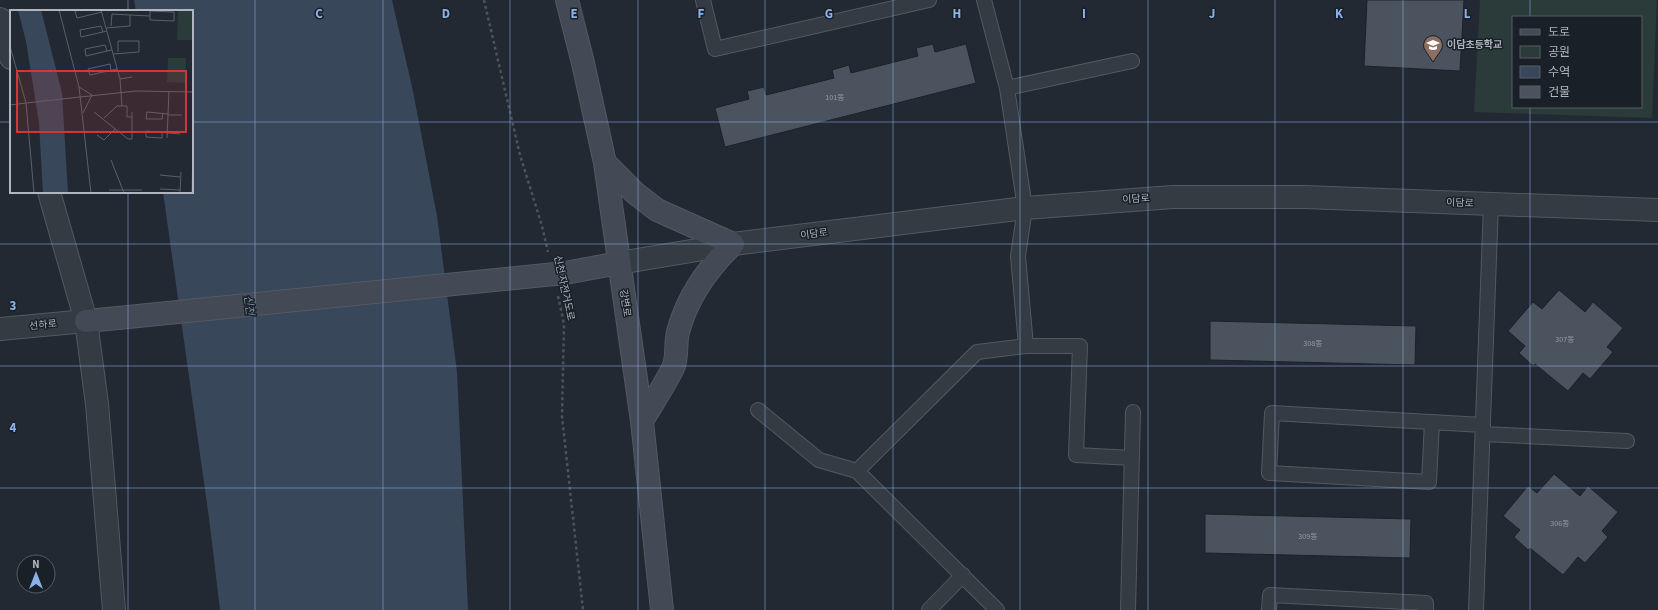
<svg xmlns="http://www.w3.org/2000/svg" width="1658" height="610" font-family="'Source Sans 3','Noto Sans KR',sans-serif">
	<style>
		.green { fill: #2a3b3a; fill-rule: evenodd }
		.water { fill: #39475a }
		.building { fill: #4a535e; stroke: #1c222a }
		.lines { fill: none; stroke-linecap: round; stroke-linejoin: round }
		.service-casing { stroke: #525961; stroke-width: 16 }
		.minor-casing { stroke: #525961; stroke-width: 24 }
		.tertiary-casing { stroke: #525961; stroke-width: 24 }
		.secondary-casing { stroke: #525961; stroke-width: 24 }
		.path { stroke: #485658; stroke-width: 2.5; stroke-dasharray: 3 3; stroke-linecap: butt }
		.service { stroke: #343b43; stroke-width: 14 }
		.minor { stroke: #343b43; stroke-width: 22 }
		.tertiary { stroke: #343b43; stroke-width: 22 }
		.secondary { stroke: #434a56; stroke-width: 22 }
		.secondary-bridge-casing { stroke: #525961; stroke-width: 24; stroke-linecap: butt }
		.secondary-bridge { stroke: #434a56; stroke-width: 22 }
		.grid { fill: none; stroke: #8cb0e8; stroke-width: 1; stroke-opacity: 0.55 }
		.labels { text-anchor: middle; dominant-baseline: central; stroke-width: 3; stroke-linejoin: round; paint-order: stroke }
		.number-label { font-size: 8px; fill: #969da8 }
		.poi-label { font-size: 10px; font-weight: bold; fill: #afb6c0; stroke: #1a2028; text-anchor: start }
		.street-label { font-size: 10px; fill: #afb6c0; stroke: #1a2028 }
		.water-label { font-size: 11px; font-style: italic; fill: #7b8da5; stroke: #1a2028 }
		.inset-road { fill: none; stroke: #5a616b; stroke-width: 1 }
		.view { fill: #d23637; fill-opacity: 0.15; stroke: #d23637; stroke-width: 2 }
		.inset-edge { fill: none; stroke: #afb6c0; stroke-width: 2 }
		.grid-label { font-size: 13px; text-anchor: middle; font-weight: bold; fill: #8cb0e8; stroke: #1a2028; stroke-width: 3; stroke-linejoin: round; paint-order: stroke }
	</style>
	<rect width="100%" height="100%" fill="#222932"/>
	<path class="green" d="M1480,0H1657L1652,118L1474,112ZM1513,17H1641V107H1513Z"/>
	<path class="water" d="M134,0H392L413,91L437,216L457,372L468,610H220L209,518L163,192H192V11H136Z"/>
	<path class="building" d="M1367,0H1464L1460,71L1364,66Z
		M933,44L935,52L966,44L976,83L725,147L715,108L749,99L747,91L764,87L766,95L834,78L832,70L849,65L851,73L918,56L916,48Z
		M1559,290L1585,312L1593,302L1623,328L1607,347L1613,352L1590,379L1583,373L1568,391L1535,364L1533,366L1519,353L1525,346L1508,331L1533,302L1542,309Z
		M1210,321L1416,326L1415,365L1210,360Z
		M1554,474L1580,496L1588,486L1618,512L1602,531L1608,537L1585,563L1578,557L1563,575L1530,548L1528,550L1514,537L1520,530L1503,516L1528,486L1537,493Z
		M1205,514L1411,519L1410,558L1205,553Z"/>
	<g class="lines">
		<defs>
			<path id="service" d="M703,0L715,49L929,0
				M984,0L1007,88L1025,208L1018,256L1026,346H1080L1076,455L1132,458
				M1007,88L1132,61
				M758,410L819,460L857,471L997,610
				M1432,422L1429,482L1269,473L1272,413L1483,425
				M1483,434L1627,441
				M857,471L977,352L1026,346
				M929,610L963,575
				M1128,610L1133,412
				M1269,610L1270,595L1426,603V610
				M1476,610L1491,204"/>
			<path id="minor" d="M0,19L11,58
				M49,192L86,321L97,404L114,610"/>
			<path id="tertiary" d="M619,263L733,244L1025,208L1173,197H1304L1658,210
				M0,329L86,321"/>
			<path id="secondary" d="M567,0L583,63L605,163L642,421L662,610
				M605,163L635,193L657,210L733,244C708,268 687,298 678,332C675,343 678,358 673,368C664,386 652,404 642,421
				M565,273L619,263
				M86,321L118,318"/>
		</defs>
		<use href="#service" class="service-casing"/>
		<use href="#minor" class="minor-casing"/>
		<use href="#tertiary" class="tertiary-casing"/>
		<use href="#secondary" class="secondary-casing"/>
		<path class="path" d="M484,0L520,155L542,226L548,252
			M558,296L564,324L562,416L583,610"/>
		<use href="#service" class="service"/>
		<use href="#minor" class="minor"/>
		<use href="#tertiary" class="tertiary"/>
		<use href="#secondary" class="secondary"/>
		<defs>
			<path id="secondary-bridge" d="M118,318L565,273"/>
		</defs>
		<use href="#secondary-bridge" class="secondary-bridge-casing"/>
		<use href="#secondary-bridge" class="secondary-bridge"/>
	</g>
	<path class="grid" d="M128,0V11M255,0V610M383,0V610M510,0V610M638,0V610M765,0V610M893,0V610M1020,0V610M1148,0V610M1275,0V610M1403,0V610M1530,0V17M1530,107V610M0,122H11M192,122H1658M128,192V610M0,244H1658M0,366H1658M0,488H1658"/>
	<defs>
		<symbol id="school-pin" viewBox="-11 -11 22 30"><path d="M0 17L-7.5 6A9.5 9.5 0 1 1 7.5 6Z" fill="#8d6e63" stroke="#1a2028"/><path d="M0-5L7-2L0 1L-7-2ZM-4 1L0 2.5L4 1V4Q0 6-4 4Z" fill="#fff"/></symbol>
	</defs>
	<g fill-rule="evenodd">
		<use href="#school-pin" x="1422" y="34" width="22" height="30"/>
	</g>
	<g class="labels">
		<g class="number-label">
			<text x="835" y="97">101동</text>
			<text x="1565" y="339">307동</text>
			<text x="1313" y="343">308동</text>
			<text x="1560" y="523">306동</text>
			<text x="1308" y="536">309동</text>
		</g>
		<g class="poi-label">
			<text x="1447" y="45">이담초등학교</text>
		</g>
		<g class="street-label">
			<text transform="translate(1136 199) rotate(-4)">이담로</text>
			<text transform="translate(1460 203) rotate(2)">이담로</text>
			<text transform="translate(814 234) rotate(-7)">이담로</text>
			<text transform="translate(564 288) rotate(78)">신천 자전거도로</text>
			<text transform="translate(625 303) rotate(82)">강변로</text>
			<text transform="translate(43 325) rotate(-6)">선하로</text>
		</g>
		<g class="water-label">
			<text transform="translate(249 305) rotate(83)">신천</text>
		</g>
	</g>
	<g transform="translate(10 10)">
		<rect width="183" height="183" fill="#222932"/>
		<path d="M168,0H183V30H167ZM158,48H176L175,73L157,72Z" fill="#2a3b3a"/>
		<path d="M8,0H31L52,83L58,183H33L29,113L16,31Z" fill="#39475a"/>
		<path class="inset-road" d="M49,0L69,77L81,183M70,0L65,1L67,8L92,2M91,0L110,69L112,96H117V107H122M120,5L140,6V1L164,2V11L140,10V6M96,18L120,16V5L102,4L101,16M93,22L91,16L70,20L71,27L93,22L97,21M0,36L16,93L24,183M97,41L95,35L75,39L76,46L97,41L102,40M103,44L129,42V31H108V42M101,61L100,54L78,59L80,65L107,59M110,69L122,67M69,77L82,85L73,103M70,87L126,81L183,82M16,93L70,87M0,95L16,93M84,102L118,129H122V102M153,103L152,109H136L137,102L158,104M158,105H172M94,108L107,96H112M152,123V128L136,127V121L170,124M87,125L94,130L105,119M157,128L159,81M101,150L114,183M150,165L170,167M150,179L170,180M99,180H132M170,183L171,162M182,183L183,136"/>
		<path class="view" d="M7,61H176V122H7Z"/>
		<rect width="183" height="183" class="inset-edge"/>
	</g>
	<g class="grid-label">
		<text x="319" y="18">C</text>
		<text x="446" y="18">D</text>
		<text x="574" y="18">E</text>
		<text x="701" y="18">F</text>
		<text x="829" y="18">G</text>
		<text x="957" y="18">H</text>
		<text x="1084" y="18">I</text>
		<text x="1212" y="18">J</text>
		<text x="1339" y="18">K</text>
		<text x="1467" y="18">L</text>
		<text x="13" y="310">3</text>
		<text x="13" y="432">4</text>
	</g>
	<rect x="1512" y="16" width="130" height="92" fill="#1a2028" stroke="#565c65"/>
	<rect x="1520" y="29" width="20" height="6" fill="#434a56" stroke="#565c65"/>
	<text x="1548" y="36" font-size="12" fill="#afb6c0">도로</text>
	<rect x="1520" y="46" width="20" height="12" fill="#2a3b3a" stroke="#565c65"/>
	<text x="1548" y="56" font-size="12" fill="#afb6c0">공원</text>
	<rect x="1520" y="66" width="20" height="12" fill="#39475a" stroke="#565c65"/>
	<text x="1548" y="76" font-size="12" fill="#afb6c0">수역</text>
	<rect x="1520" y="86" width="20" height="12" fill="#4a535e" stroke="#565c65"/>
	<text x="1548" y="96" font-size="12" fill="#afb6c0">건물</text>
	<g transform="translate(36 574)"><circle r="19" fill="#1a2028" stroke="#565c65"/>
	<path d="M0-3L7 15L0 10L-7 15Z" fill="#8cb0e8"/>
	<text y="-6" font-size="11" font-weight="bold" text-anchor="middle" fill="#afb6c0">N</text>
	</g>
</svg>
